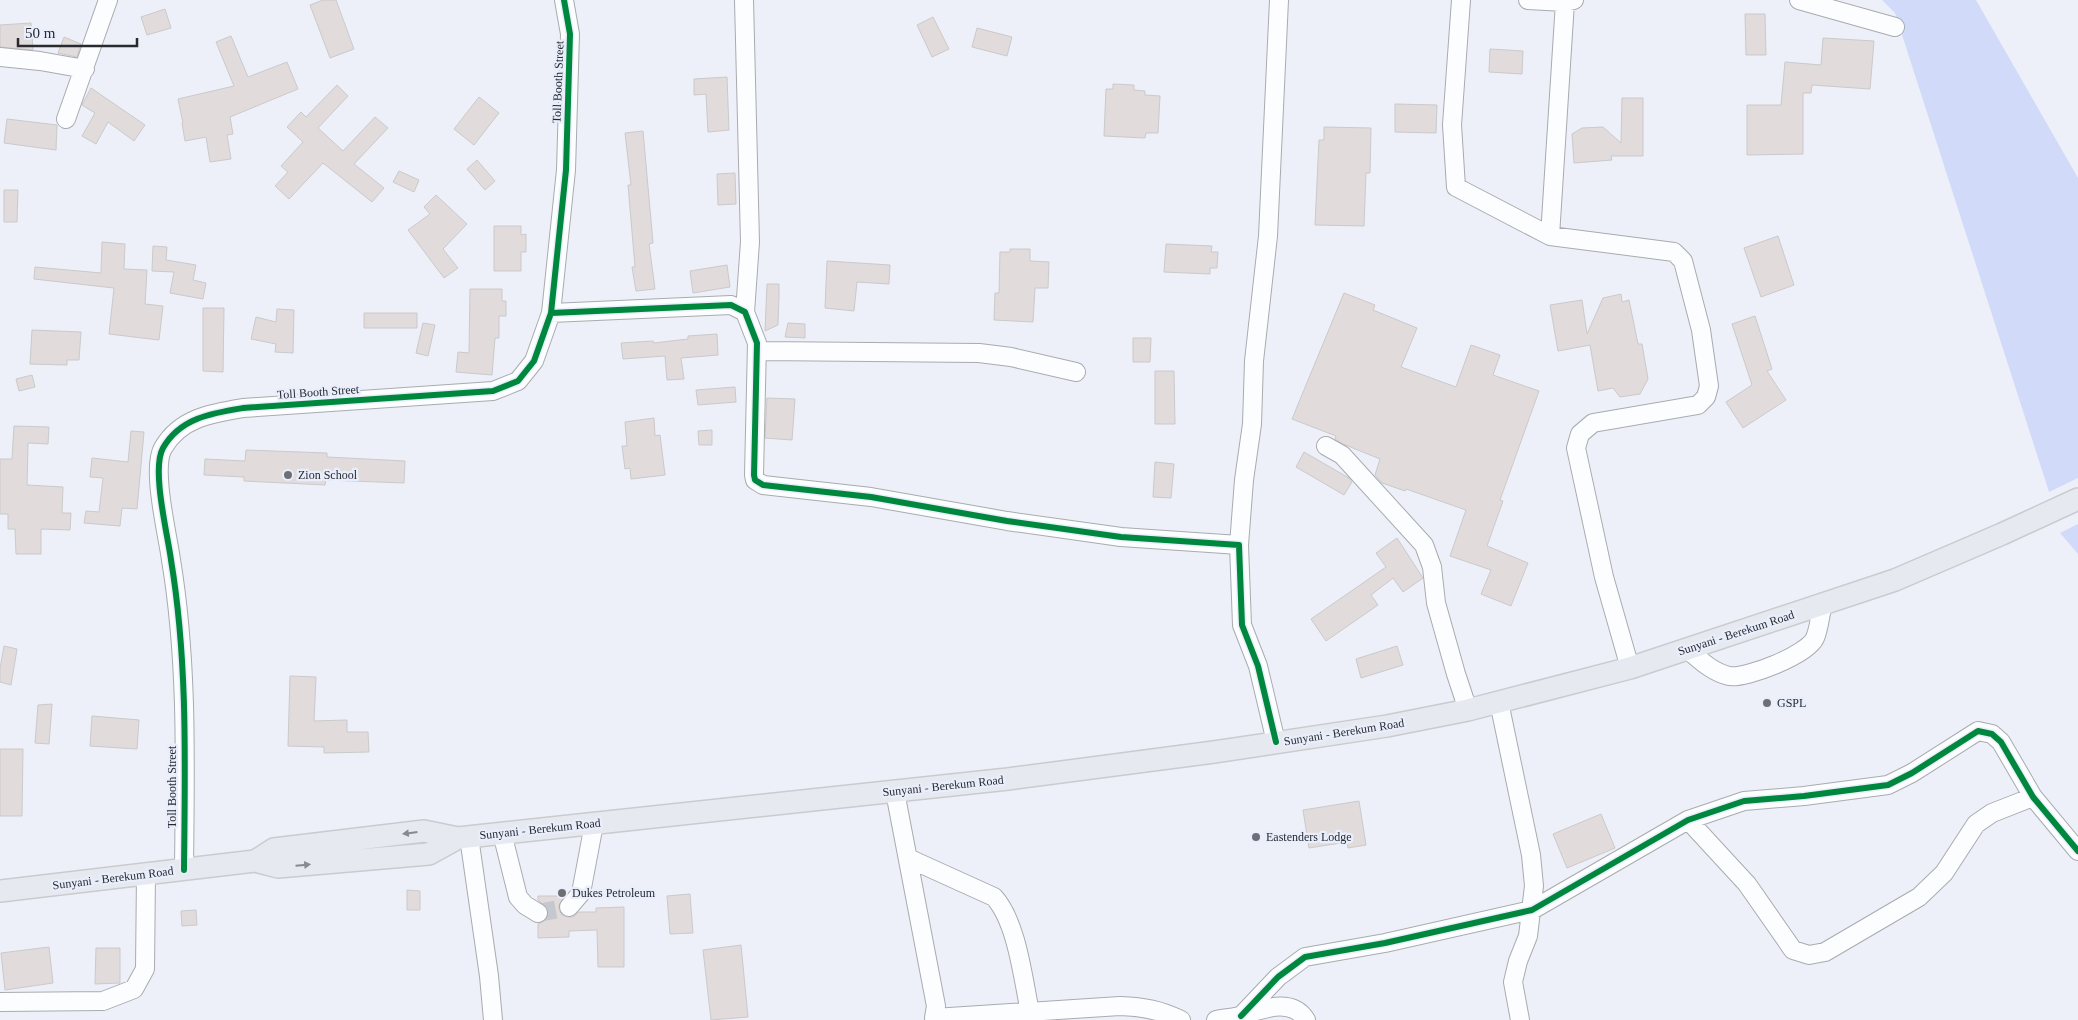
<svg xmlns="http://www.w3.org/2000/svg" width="2078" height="1020" font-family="'Times New Roman',serif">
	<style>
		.green { fill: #d1dbf9 }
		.building { fill: #e2dbdc; stroke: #cac9cb }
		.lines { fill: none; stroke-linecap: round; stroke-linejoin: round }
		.minor-tunnel { stroke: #c6c8d0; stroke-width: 18; stroke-dasharray: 18 9; stroke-linecap: butt }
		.minor-casing { stroke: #a9abb1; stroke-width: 20 }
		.major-casing { stroke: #c9cbcf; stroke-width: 24 }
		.minor { stroke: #fcfdfe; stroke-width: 18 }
		.major { stroke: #e7e9f0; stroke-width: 21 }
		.cycleway-casing { stroke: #e9eefc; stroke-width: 9 }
		.cycleway { stroke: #00873e; stroke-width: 6 }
		.oneway { fill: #888a90 }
		.poi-dot { fill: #6d6f75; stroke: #e9eefc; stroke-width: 2 }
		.labels { text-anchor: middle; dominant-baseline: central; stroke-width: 4.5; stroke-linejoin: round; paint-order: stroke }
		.street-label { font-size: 12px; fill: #282a2f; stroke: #e9eefc }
		.poi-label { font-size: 12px; fill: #282a2f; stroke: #e9eefc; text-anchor: start }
	</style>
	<rect width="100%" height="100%" fill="#edf0f8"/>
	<path class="green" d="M1882,0H1976L2078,178V478L2049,492L1895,13Z
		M2078,524V554L2060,533Z"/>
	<path class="building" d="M323,0H336L354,49L330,58L310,5Z
		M165,9L171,28L147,35L141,17Z
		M1745,14H1765L1766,55H1746Z
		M933,17L949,49L932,57L917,25Z
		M31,23L33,50L0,47V25Z
		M977,28L1012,37L1007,56L972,47Z
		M231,36L248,77L287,62L298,89L230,117L233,134L227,135L231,159L210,162L206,137L185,141L182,123H183L178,99L234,86L216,42Z
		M64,37L81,44L77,57L58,53Z
		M1823,38L1874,41L1870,89L1812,85L1811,93H1803V154L1747,155V105H1781L1785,62L1821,65Z
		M1490,49L1523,51L1522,74L1489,72Z
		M727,77L729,130L708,132L706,94L694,95V79Z
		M1113,84L1134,85V90L1145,91V95L1160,96L1158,133H1146L1145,138L1104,136L1106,89H1113Z
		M337,85L348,96L318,128L343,151L375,117L388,128L354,164L384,188L372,202L323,163L289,199L275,186L288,172L281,166L303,142L287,127L301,112L306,117Z
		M91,88L145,125L134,141L108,122L96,144L82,136L95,113L82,105Z
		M479,97L499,113L474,145L454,129Z
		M1622,98H1643V156H1611L1612,160L1574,163L1572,134L1582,128L1603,127L1621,143Z
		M1395,104L1437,105L1436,133L1395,132Z
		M7,119L57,125L56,150L4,143Z
		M1324,127L1371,128L1370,173H1366L1364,226L1315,225L1319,140H1324Z
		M643,131L653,243L649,244L655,289L636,291L632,267H635L628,185H631L625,133Z
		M477,160L495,181L485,190L467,169Z
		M399,171L419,180L414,192L393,182Z
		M735,173L736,204L718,205L717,174Z
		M4,190H18L17,222H4Z
		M436,195L467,224L443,249L458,268L444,278L408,230L430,214L424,207Z
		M494,226H521V235L526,234V252H521V271H494Z
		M1778,236L1794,285L1761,297L1744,248Z
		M102,242L125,244L124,269L147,270L145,304L163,306L159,340L109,334L114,288L34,279L35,267L101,273Z
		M1166,244L1212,246L1211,252H1218L1217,268H1210V274L1164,272Z
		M153,246L167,247L166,260L196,265L193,280L206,283L203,299L170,293L174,272L152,271Z
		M1010,249H1030V261L1049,262L1048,288H1035L1033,322L994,320L995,293H999L1000,252H1010Z
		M827,261L890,265L889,284L857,282L854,311L825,308Z
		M727,265L730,287L693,293L690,271Z
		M767,284H779V295L778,325L765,331Z
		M470,289H502V301H506V316H499V338H495L492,375L456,372L458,352L469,353Z
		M1344,293L1375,305L1373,310L1417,328L1401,367L1456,387L1471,345L1500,355L1493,375L1539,391L1500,500L1503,501L1487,546L1528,563L1511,606L1481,594L1491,570L1450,556L1466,510L1406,489L1405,491L1382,483L1375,475L1380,459L1343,444L1335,439L1336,436L1292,419Z
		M1621,294L1622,302L1629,300L1638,344H1642L1648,379L1640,394L1620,397L1613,388L1598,391L1590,345L1558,351L1550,305L1582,300L1587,334L1603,298Z
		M203,308H224L223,372L203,371Z
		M277,309L294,310L293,353L275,352L276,344L251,339L256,317L276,322Z
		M364,313H417V328H364Z
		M1755,316L1772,369L1767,371L1786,400L1743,428L1726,402L1752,385L1732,324Z
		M423,323L435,325L428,356L416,353Z
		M788,323L805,324V338L785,337Z
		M32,330L81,332L79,360H67V365L30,364Z
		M717,334L718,355L681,358L684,379L667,380L665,356L623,359L621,343L653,341L654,343L688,339V336Z
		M1133,338H1151L1150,362H1133Z
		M1155,371H1174L1175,424H1155Z
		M32,375L35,387L19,391L16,379Z
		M735,387L736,402L698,405L696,390Z
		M767,398L795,399L792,440L765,438Z
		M654,418L655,436L660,435L665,475L631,479L630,468L625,469L622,446H627L625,422Z
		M14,426L49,427L48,444L28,443L27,485L63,487L62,513H71L70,530L41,529V554H16L15,529H8V514H0V459H12Z
		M712,430V445H699L698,431Z
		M131,431L144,432L137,509L122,508L120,526L84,523L86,511L99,512L103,478L90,477L92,458L128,462Z
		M246,450L327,453V457L405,461L404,483L326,480L325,485L244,481V477L204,475L205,459L245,461Z
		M1304,452L1349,478L1352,482L1344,495L1296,467Z
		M1155,462L1174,464L1171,498L1153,497Z
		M1397,538L1423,578L1403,592L1393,578L1371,595L1378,605L1326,641L1311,619L1386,567L1376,553Z
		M4,646L17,649L11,685L0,682V668Z
		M1397,646L1403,665L1361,678L1356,659Z
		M290,676L316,677L314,721L347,720V732H368L369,752L324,753V747L288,746Z
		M52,704L49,744L35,743L38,705Z
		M92,716L139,720L137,749L90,746Z
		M0,749H23L22,816H0Z
		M1359,801L1366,845L1348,848L1347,842L1309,848L1303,810Z
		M1601,814L1615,848L1567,868L1553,834Z
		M407,890L420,891V910H407Z
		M690,894L693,933L670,934L667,896Z
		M538,896H565L559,905V910L562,915L568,917H573L579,912H596V908L624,907V967H598L597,930L569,931V937L538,938V924L547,919L549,913L547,908L538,900Z
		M196,910L197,925L182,926L181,911Z
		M741,945L748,1017L711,1020L703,950Z
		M49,947L53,983L5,990L1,953Z
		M96,948H120V983L95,984Z"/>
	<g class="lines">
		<path class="minor-tunnel" d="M538,913L569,907"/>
		<defs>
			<path id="minor" d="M744,0L750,242L745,312
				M1461,0L1452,125L1456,187L1550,236
				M1528,0L1565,2L1574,0
				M1799,0L1895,27
				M1565,2L1550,236L1674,252L1683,261L1701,330L1709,386L1706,397L1698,405L1593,423L1580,434L1576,448L1604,577L1630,668
				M0,57L40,61L85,69
				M66,119L108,0
				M551,313L731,305L745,312L757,343L754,475L755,480L763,485L871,497L1007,521L1121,537L1239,545L1242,625L1258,666L1276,742
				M757,351L979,353L1011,357L1076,372
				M1326,446L1342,455L1424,545L1432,567L1436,603L1456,674L1468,710
				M1239,545L1244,480L1252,424L1254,361L1268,236L1279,0
				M1687,649C1700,660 1712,672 1729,676C1746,679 1807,655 1815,638C1819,629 1820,615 1823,604
				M1499,702L1531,855L1534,886L1528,936L1518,961L1513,982L1520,1020
				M895,792L936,1006L934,1018L1120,1006C1145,1007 1159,1010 1181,1020
				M1688,820L1747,884L1793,950L1809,955L1825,952L1919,897L1944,873L1976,824L1992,813L2033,797
				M502,833L518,897L525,905L538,913
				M469,837L489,976L493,1020
				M908,858L994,897C1017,922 1023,979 1030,1012L1035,1020
				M184,870C185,767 188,662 171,560C168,536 151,469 163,448C180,418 212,413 243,408L493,391L518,381L534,361L551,313L566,170L570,34L564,0
				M569,907L581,893L594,824
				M0,1002L103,1001L134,989L145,969L146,874
				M1241,1016L1278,977L1305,957L1385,943L1532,910L1688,820L1744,801L1804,796L1888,785L1912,773L1978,731L1992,734L2001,742L2033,797L2078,851
				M1216,1020C1225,1018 1234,1018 1243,1015C1263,1009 1292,997 1306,1020"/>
			<path id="major" d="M255,861L274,849L424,831L458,838L1008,779L1214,752L1387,726L1468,710L1630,668L1895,580L2002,534L2078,499
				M0,891L255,861L278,867L429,854L458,838"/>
		</defs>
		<use href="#minor" class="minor-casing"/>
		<use href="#major" class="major-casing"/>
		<use href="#minor" class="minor"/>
		<use href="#major" class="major"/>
		<defs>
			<path id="cycleway" d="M551,313L731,305L745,312L757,343L754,475L755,480L763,485L871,497L1007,521L1121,537L1239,545L1242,625L1258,666L1276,742
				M184,870C185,767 188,662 171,560C168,536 151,469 163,448C180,418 212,413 243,408L493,391L518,381L534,361L551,313L566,170L570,34L564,0
				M1241,1016L1278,977L1305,957L1385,943L1532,910L1688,820L1744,801L1804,796L1888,785L1912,773L1978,731L1992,734L2001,742L2033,797L2078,851"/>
		</defs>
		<use href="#cycleway" class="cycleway-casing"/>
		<use href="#cycleway" class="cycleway"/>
	</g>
	<defs><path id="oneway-solid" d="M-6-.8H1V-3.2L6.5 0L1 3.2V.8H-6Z" transform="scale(1.25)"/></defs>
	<g class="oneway">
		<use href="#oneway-solid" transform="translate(410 833) rotate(173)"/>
		<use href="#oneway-solid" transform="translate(303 865) rotate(-5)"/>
	</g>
	<g class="poi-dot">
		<circle cx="288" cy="475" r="5"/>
		<circle cx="1767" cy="703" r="5"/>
		<circle cx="1256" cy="837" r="5"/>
		<circle cx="562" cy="893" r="5"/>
	</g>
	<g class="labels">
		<g class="street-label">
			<text transform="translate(558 82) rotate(-88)">Toll Booth Street</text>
			<text transform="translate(318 392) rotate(-4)">Toll Booth Street</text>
			<text transform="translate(1736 633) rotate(-18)">Sunyani - Berekum Road</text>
			<text transform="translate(1344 732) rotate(-9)">Sunyani - Berekum Road</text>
			<text transform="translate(943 786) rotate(-6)">Sunyani - Berekum Road</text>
			<text transform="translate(172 787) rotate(-90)">Toll Booth Street</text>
			<text transform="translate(540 829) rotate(-6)">Sunyani - Berekum Road</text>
			<text transform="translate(113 878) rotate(-7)">Sunyani - Berekum Road</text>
		</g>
		<g class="poi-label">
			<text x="298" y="475">Zion School</text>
			<text x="1777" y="703">GSPL</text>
			<text x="1266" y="837">Eastenders Lodge</text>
			<text x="572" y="893">Dukes Petroleum</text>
		</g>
	</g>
	<path d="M18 38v8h119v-8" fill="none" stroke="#282a2f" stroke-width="2.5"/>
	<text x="25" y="38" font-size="15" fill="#282a2f" stroke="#e9eefc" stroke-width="4" paint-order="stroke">50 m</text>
</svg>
